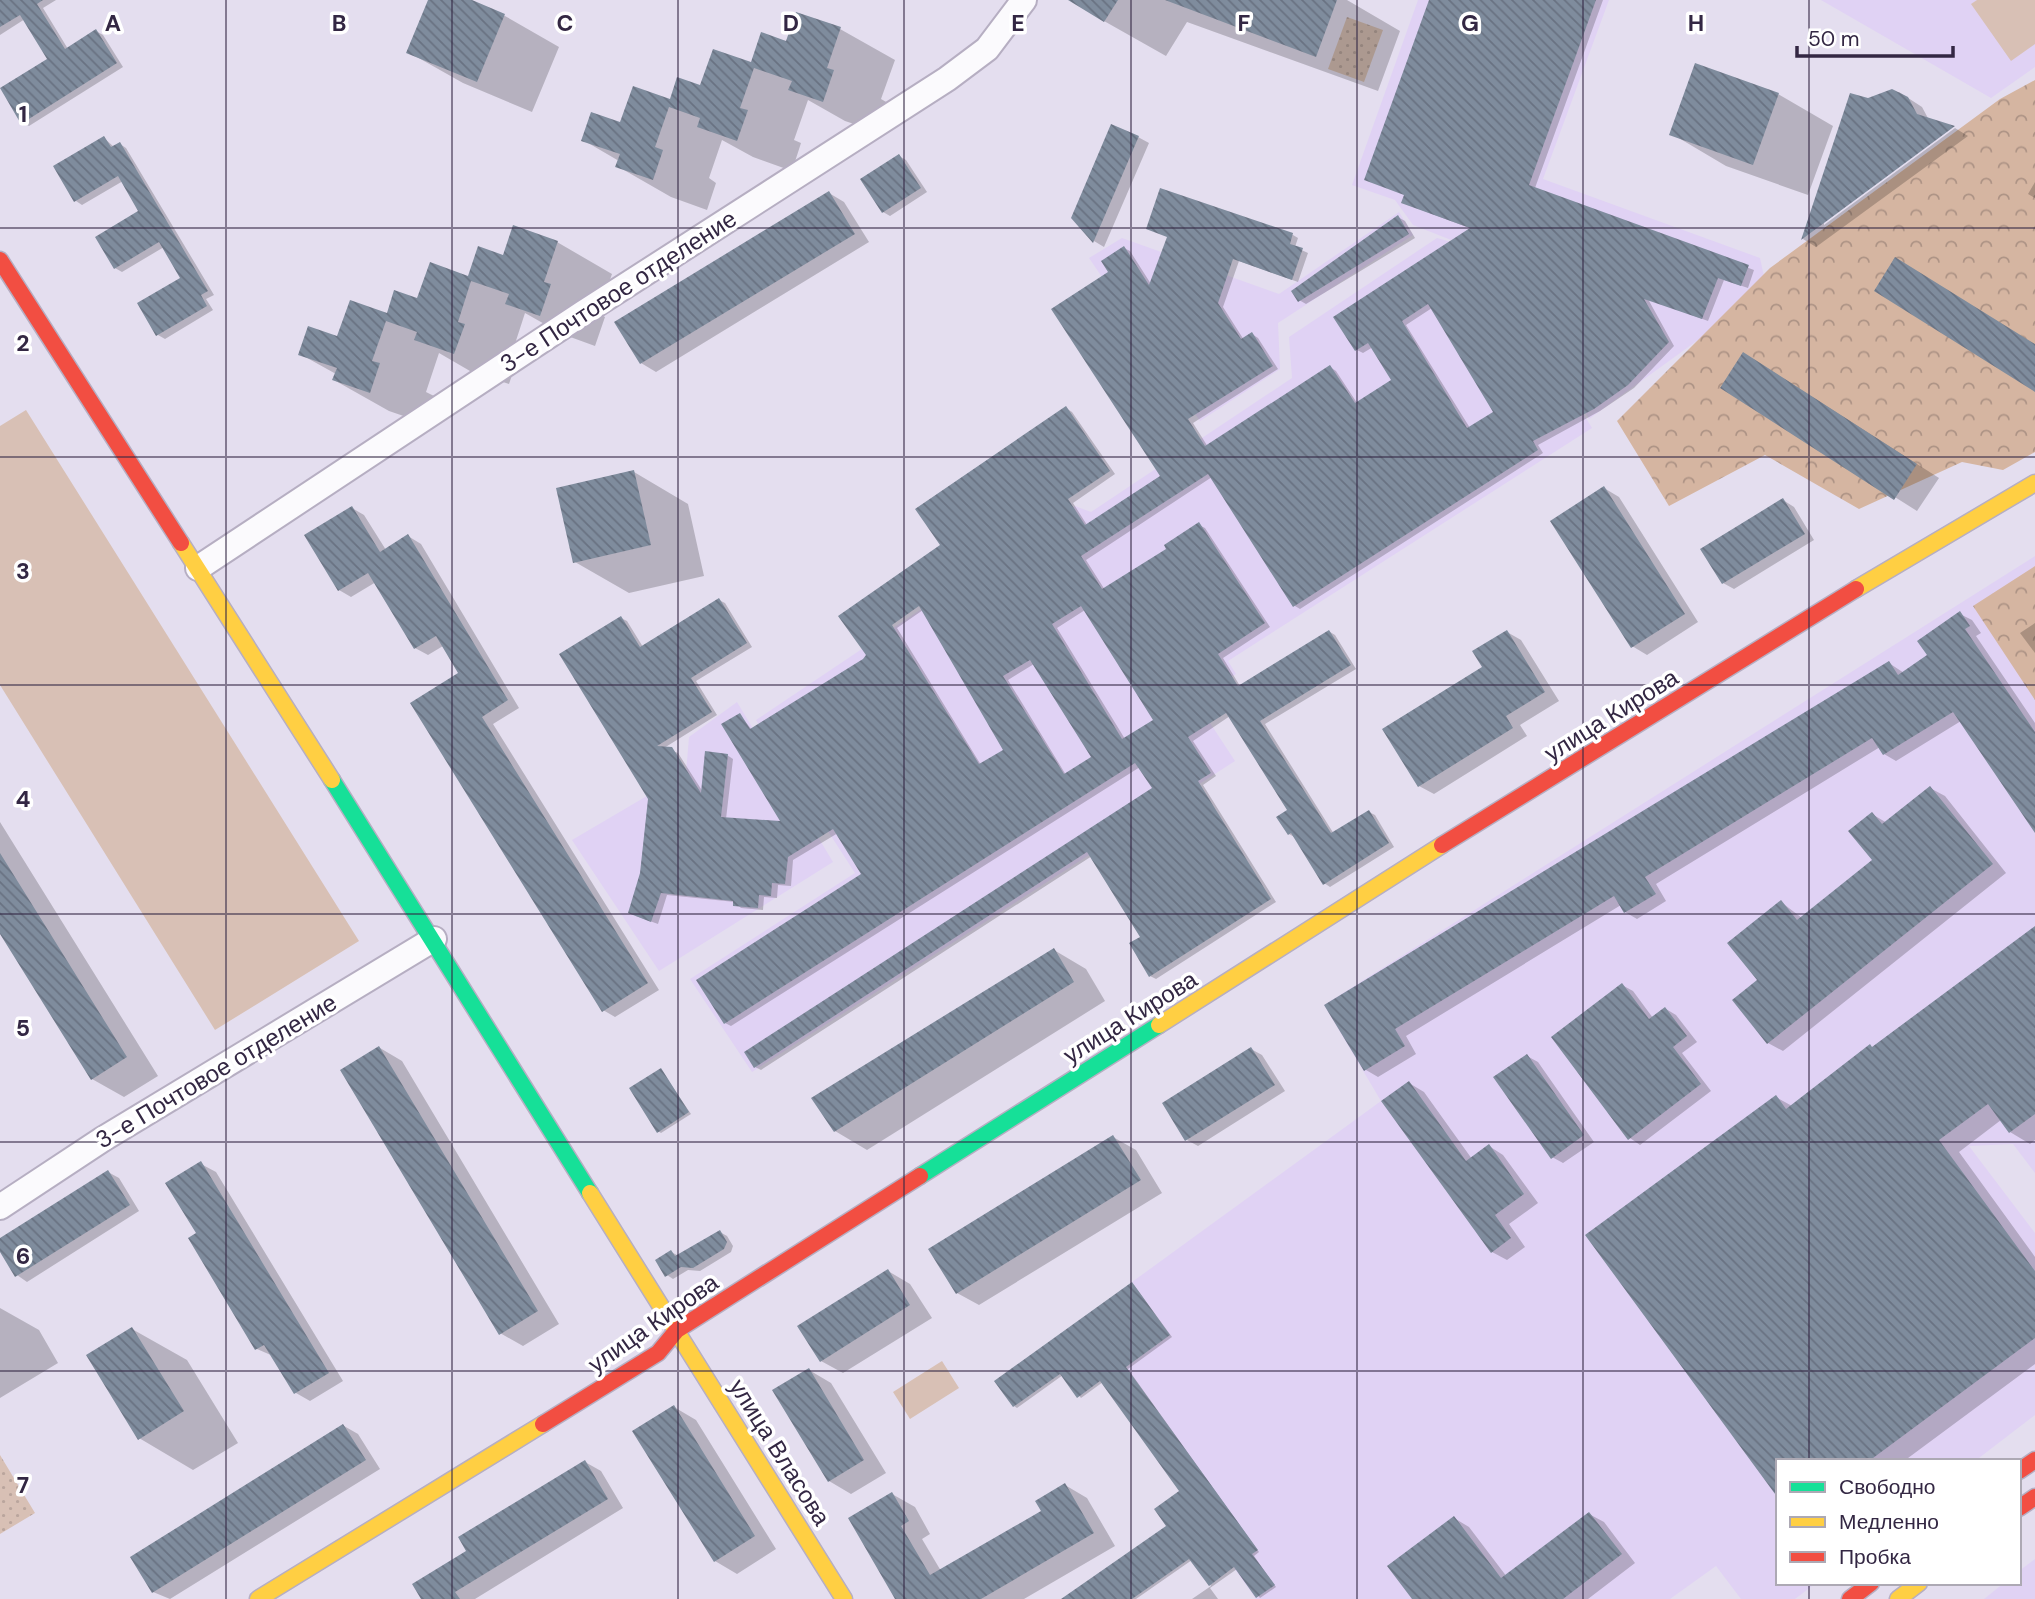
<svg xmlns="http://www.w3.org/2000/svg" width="2035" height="1599" font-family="'DM Sans',sans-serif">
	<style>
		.built { fill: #e0d2f4 }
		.grass { fill: url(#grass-dots) }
		.forest { fill: url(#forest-crowns) }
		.garden { fill: #d8c0b5 }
		.shadow { fill: #0003; fill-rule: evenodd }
		.building { fill: url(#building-back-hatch); fill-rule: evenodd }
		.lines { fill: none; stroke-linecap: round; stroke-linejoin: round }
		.street-casing { stroke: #b6aec2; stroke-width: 28 }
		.fast-casing { stroke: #b6aec2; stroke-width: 19 }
		.slow-casing { stroke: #b6aec2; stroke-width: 19 }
		.jam-casing { stroke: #b6aec2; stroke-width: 19 }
		.street { stroke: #fbfafd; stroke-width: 24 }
		.fast { stroke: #16e098; stroke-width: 16 }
		.slow { stroke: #ffcf43; stroke-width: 16 }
		.jam { stroke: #f24e42; stroke-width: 16 }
		.grid { fill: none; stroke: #332743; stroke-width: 2; stroke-opacity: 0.55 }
		.labels { text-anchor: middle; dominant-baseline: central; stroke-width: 7; stroke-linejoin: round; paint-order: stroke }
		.street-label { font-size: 24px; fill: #332743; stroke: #fff }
		.grid-label { font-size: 23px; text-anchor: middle; font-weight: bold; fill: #332743; stroke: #fff; stroke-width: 7; stroke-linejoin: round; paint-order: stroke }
	</style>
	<defs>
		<pattern id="grass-dots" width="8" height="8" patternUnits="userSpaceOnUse" patternTransform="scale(1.75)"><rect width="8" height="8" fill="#d8c0b5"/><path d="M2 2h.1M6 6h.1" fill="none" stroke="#baa59d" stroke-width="1.8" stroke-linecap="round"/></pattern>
		<pattern id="forest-crowns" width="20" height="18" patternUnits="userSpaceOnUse" patternTransform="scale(1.75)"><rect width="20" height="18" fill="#d5b5a1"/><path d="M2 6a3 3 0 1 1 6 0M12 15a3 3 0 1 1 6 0" fill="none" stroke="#ad9385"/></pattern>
		<pattern id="building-back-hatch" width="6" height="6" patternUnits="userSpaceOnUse" patternTransform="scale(1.75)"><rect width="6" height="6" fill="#7f8c9d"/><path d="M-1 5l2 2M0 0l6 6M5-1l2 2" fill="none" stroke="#697282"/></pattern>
	</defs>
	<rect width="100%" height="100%" fill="#e4deef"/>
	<path class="built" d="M1418,0H1609L1543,179L1760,258L1767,290L1589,419L1487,254L1592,428L1228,661L1236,674L1195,700L1235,761L752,1072L690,979L855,873L756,720L1075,506L1091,512L1292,378L1289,337L1437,238L1469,247L1413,225L1395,200L1352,185Z
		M1821,0H2035V67L1991,98Z
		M1399,212L1413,235L1278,323L1280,369L1200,421L1089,258L1122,238L1279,294Z
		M2035,556V1173L2013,1144L1969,1146L2035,1233V1415L1975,1461H1778V1583H1816L1795,1599H1741L1716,1566L1670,1599H1256L1234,1568L1257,1550L1126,1367L1170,1335L1132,1282L1381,1101L1324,1005Z
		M737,702L833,862L659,971L572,840L686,773L689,737Z
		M2035,1559V1599H1984L2004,1583H2019V1571Z"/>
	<path class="grass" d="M1347,17L1383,30L1364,82L1328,69Z
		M0,1455L35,1513L0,1534Z"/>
	<path class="forest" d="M2035,80V452L2003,470L1962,462L1859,509L1765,455L1669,506L1617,421L1770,268L2000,99Z
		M2035,566V700L1973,606Z"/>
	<path class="garden" d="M1977,0H2035V44L2011,61L1971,4Z
		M26,410L359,941L215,1030L0,685V426Z
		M942,1361L959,1388L910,1419L893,1392Z"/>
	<path class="shadow" d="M0,0H56L43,8L68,49L96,31L103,35L123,67L29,126L22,122L49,59L25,19L0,35Z
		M430,0H467L505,16L559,47L532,112L463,83L408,52Z
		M1085,0H1347L1400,31L1378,91L1187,22L1166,56L1104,21Z
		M1431,0H1603L1535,188L1754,270L1748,288L1724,280L1708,321L1648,299L1674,346L1634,388L1600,411L1538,445L1543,453L1300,609L1295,606L1212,477L1086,560L1105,590L1169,549L1199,525L1205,528L1270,627L1223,658L1240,686L1330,632L1335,635L1356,669L1265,724L1334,834L1369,812L1375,815L1394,847L1330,887L1324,883L1296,838L1289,834V810L1230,716L1193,741L1216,776L1203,785L1276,902L1156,979L1150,976L1143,937L1092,856L761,1070L755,1067L1154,789L1140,767L731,1026L725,1023L864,875L838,833L793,860L791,886L778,885L777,898L764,897L763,910L741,908L735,902L667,895L658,924L636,916L650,798L621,618L627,621L643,647L719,600L725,603L752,647L696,681L717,715L664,748L678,753L703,792L727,755L733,759L726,819L783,823L740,715L752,730L865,661L942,545L1066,408L1072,412L1115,474L1073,503L1087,525L1162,477L1110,273L1124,248L1130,251L1151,284L1169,237L1161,190L1293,235L1298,238L1295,247L1308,253L1298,282L1239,261L1223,307L1244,340L1252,334L1258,338L1278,369L1193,423L1208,447L1330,367L1336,371L1357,403L1393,380L1373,347L1363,353L1357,350L1472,229L1403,203ZM1432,308L1496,413L1470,428L1406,325ZM923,610L1005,751L981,765L897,628ZM1085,610L1155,720L1125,739L1057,628ZM1034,664L1093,758L1066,775L1008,680Z
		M840,29L895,60L881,99L888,103L878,132L845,121L808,100L794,140L801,143L792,171L753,157L722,140L709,178L716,183L707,210L671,197L617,166L619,161L583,140L752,64L787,43Z
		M1899,92L1922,107L1929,120L1824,220V225L1955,128L1968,136L1816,247L1803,239L1851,95L1868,100Z
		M1778,94L1833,126L1808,195L1726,166L1672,134Z
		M1138,137L1149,143L1104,247L1094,241L1073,218Z
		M104,138L114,147L120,144L126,148L214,295L206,299L213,310L165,339L158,335L182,279L164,247L122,272L115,268L141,212L123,181L82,205L76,201Z
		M899,156L906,160L927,192L890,216L883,212Z
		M2035,182V198L2028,194Z
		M829,193L844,202L869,242L656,372L641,363Z
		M1398,217L1405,221L1415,238L1306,304L1299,300Z
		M557,242L612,274L598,313L605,317L595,346L562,334L525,313L512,353L518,357L509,384L470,371L439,353L426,392L434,396L424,423L389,411L334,380L336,374L300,354L469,278L504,257Z
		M1765,367L1939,478L1917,511L1722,388Z
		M634,472L688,504L704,576L629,593L575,562Z
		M1604,488L1619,497L1698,622L1647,655L1632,646Z
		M1783,500L1794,507L1814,540L1734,589L1723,583Z
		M352,508L364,515L386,550L408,536L421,544L519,708L493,724L659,990L615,1017L603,1010L460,674L443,646L428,655L415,648L376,582L351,597L339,590Z
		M1960,614L1972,620L1981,633L1976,636L2035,723V830L1961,721L1896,761L1884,754L1880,747L1656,884L1666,901L1637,919L1625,912L1621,905L1406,1036L1416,1054L1378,1077L1366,1070L1327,1006L1889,663L1904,673L1929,656Z
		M2035,623V653L2020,633Z
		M1507,632L1521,640L1559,701L1520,725L1527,736L1434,794L1419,786Z
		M1930,788L1945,796L2006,873L1783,1051L1768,1043L1734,1000L1759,981L1781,902L1802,918L1874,860L1872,814L1887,823Z
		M0,822L158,1076L124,1097L92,1079L0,931Z
		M2035,928V1140L2030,1144L2010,1132L2001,1120L1959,1152L2035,1257V1364L1904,1461H1778L1776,1097L1792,1106Z
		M1054,950L1086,969L1105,1001L867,1150L835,1131Z
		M1622,985L1633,991L1653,1018L1666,1009L1676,1015L1697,1042L1682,1053L1711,1091L1640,1145L1630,1138Z
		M380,1048L402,1061L559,1324L523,1346L500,1333Z
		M1251,1049L1262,1055L1285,1091L1198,1146L1187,1140Z
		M1527,1056L1538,1062L1594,1142L1563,1163L1552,1157Z
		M661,1070L691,1114L661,1133L658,1131Z
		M1409,1083L1424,1092L1472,1159L1489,1146L1503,1155L1538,1203L1509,1224L1525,1247L1507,1260L1492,1252Z
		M1113,1137L1136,1150L1162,1193L979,1305L957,1293Z
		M201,1164L216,1172L343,1381L310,1401L296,1393L273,1356L257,1349L198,1234Z
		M108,1172L119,1178L139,1211L27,1282L17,1275L0,1249V1240Z
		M720,1232L727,1236L733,1246L731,1252L700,1271L688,1270L673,1279L667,1275L671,1252L679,1256Z
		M888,1271L910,1284L932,1318L843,1373L821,1361Z
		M1134,1285L1172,1337L1128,1369L1259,1552L1254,1556L1276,1587L1260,1598L1237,1569L1210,1588L1218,1599H1192L1211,1586L1192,1560L1136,1599H1064L1168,1526L1181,1492L1103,1382L1081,1398L1063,1375L1017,1408L1014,1406Z
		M0,1308L39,1330L58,1363L0,1398Z
		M132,1329L187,1360L238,1443L193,1470L139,1438Z
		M809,1370L831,1383L886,1473L851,1494L829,1481Z
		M674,1407L696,1420L776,1549L737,1574L715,1561Z
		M344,1426L358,1434L380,1469L170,1599L153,1592Z
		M585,1462L601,1471L623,1508L475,1599H423L469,1551Z
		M1065,1485L1087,1498L1115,1546L1024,1599H897L892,1494L915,1507L930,1534L922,1539L941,1571L1043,1511Z
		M1589,1514L1604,1522L1635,1563L1588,1599H1414L1454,1518L1469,1527L1507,1577Z"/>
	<path class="building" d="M0,0H43L37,4L65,49L96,29L117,63L21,124L0,88L47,59L20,15L0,27Z
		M428,0H472L505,14L477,82L406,53Z
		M1068,0H1118L1104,22Z
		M1165,0H1337L1316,57Z
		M1429,0H1596L1529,185L1749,265L1741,286L1718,278L1702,319L1644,299L1669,342L1628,385L1594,409L1533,441L1538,450L1293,607L1208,474L1081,556L1102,589L1166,549L1164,545L1199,522L1265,623L1218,654L1238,686L1329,630L1351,665L1260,721L1331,833L1369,810L1389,843L1323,885L1291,833L1288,835L1276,817L1287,810L1226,713L1188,737L1211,773L1198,781L1271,899L1149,977L1129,943L1140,937L1087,852L754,1068L744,1052L1152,788L1135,763L724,1024L696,980L861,874L833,829L788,857L785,884L772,883L771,896L759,895L758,908L733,906V901L661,893L651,922L628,913L640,873L648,799L559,654L621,616L640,647L719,598L747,643L691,678L712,712L657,746L672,747L701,793L705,751L728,754L721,817L780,821L721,724L740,713L750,729L863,659L866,655L838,616L940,545L915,509L1066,406L1110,471L1068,499L1085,525L1160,476L1051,309L1108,272L1101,261L1124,246L1149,285L1167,237L1146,229L1160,188L1293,233L1290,244L1303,248L1292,280L1233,259L1218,303L1241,339L1252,332L1273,366L1188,419L1205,446L1330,365L1355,403L1391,380L1368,343L1355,351L1333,317L1470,228L1401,203L1404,195L1364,180ZM1428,304L1493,412L1467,428L1402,321ZM919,606L1003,750L979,764L892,625ZM1081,606L1153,720L1122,739L1052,624ZM1030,660L1091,757L1064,774L1003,676Z
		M796,12L841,27L827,68L834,70L823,102L788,90L792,81L754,68L740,108L748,110L737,141L697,127L700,118L669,107L655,147L663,150L653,180L615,167L620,154L581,141L591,112L620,122L633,86L670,99L677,77L700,85L713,49L751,62L761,32L786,41Z
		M1695,63L1779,93L1753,165L1669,135Z
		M1892,89L1908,97L1917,114L1955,126L1801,240L1850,93L1868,98Z
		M1111,124L1139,136L1093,243L1071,218Z
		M104,136L111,147L120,142L208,291L201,295L207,306L156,336L137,303L180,278L159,242L114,269L95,237L138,211L118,176L74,202L53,166Z
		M899,154L921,188L882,213L860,179Z
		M829,191L855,234L640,364L614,322Z
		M1398,215L1409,234L1298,302L1291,291Z
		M513,225L558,241L544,282L551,284L540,316L505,304L509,294L471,281L458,322L465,324L454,354L414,340L417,332L386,321L372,361L380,363L370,393L332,380L337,368L298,355L308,326L337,336L350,300L387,313L394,290L417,298L430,262L468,276L478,246L503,255Z
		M1895,257L2035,344V392L1874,291Z
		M1743,352L1917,464L1894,500L1720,388Z
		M634,470L651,545L573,563L556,488Z
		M1604,486L1685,614L1631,648L1550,521Z
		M1783,498L1805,534L1722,584L1700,549Z
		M352,506L380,552L408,534L508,700L482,717L648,983L602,1012L410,703L458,673L436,636L414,649L368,573L338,591L304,535Z
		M1960,611L1970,626L1965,629L2035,732V833L1953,712L1883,755L1872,738L1645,877L1656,894L1624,913L1614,896L1395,1029L1405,1046L1364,1071L1324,1005L1889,661L1898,675L1927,655L1917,641Z
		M1507,630L1545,692L1506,716L1513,728L1418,787L1382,729L1482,667L1472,651Z
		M1930,786L1993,864L1767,1044L1732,1000L1757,980L1727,943L1781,900L1797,920L1872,860L1848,831L1872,812L1882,824Z
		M0,853L127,1057L91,1080L0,934Z
		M2035,926V1114L2009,1133L1988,1104L1939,1140L2035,1271V1338L1869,1461H1778V1498L1585,1235L1776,1095L1786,1109L1870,1044L1872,1047Z
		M1054,948L1074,982L834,1132L811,1098Z
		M1622,983L1649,1019L1665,1007L1687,1036L1673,1047L1701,1084L1628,1140L1551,1037Z
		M379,1046L538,1311L499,1335L340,1070Z
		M1251,1047L1275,1085L1185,1141L1162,1103Z
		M1527,1054L1584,1135L1551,1159L1493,1077Z
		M661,1068L689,1112L657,1133L629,1088Z
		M1409,1081L1466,1161L1489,1144L1524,1194L1495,1215L1511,1238L1491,1253L1381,1101Z
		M1113,1135L1141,1180L956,1294L928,1249Z
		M201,1161L329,1373L294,1394L264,1345L255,1350L188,1238L196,1233L165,1183Z
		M108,1170L130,1205L15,1277L0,1252V1238Z
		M720,1230L727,1242L724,1249L693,1268L681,1267L665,1277L655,1260L671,1250L675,1256Z
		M888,1269L910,1305L820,1362L797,1326Z
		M1132,1282L1170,1335L1126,1367L1258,1550L1252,1554L1275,1585L1256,1598L1234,1567L1209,1586L1189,1559L1132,1599H1061L1166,1526L1154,1509L1179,1491L1100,1381L1077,1398L1060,1374L1013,1407L994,1381Z
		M132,1327L184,1411L138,1440L86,1355Z
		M809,1368L864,1460L828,1482L772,1390Z
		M674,1405L755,1536L714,1562L632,1431Z
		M343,1424L366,1460L152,1593L130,1557Z
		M585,1460L608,1499L455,1592L460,1599H421L412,1584L466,1551L458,1537Z
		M1065,1483L1094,1533L981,1599H895L848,1518L892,1492L909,1521L901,1526L930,1575L1041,1511L1035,1501Z
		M1589,1512L1622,1554L1563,1599H1412L1387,1566L1454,1516L1501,1578Z"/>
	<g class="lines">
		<defs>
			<path id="street" d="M198,568L583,313L947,79L987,49L1024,0
				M0,1207L103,1139L434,939"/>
			<path id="fast" d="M332,780L590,1193
				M920,1176L1159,1025"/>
			<path id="slow" d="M181,543L332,780
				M1856,589L2035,483
				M1159,1025L1442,845
				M590,1193L844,1599
				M258,1599L543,1424
				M1898,1599L1919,1583"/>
			<path id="jam" d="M0,260L181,543
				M1442,845L1856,589
				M543,1424L658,1353L677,1330L920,1176
				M2019,1471L2035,1460
				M2019,1508L2035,1497
				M1850,1599L1871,1583"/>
		</defs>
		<use href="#street" class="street-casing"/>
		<use href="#fast" class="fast-casing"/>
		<use href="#slow" class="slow-casing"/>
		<use href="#jam" class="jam-casing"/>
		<use href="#street" class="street"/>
		<use href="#fast" class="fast"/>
		<use href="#slow" class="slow"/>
		<use href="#jam" class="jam"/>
	</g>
	<path class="grid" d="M226,0V1599M452,0V1599M678,0V1599M904,0V1599M1131,0V1599M1357,0V1599M1583,0V1599M1809,0V1461M0,228H2035M0,457H2035M0,685H2035M0,914H2035M0,1142H2035M0,1371H2035M1809,1583V1599"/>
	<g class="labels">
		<g class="street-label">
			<text transform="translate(618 291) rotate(-33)">3-е Почтовое отделение</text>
			<text transform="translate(1611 715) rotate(-32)">улица Кирова</text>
			<text transform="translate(1130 1017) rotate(-32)">улица Кирова</text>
			<text transform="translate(216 1071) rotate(-31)">3-е Почтовое отделение</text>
			<text transform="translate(653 1323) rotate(-35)">улица Кирова</text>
			<text transform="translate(780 1452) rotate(58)">улица Власова</text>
		</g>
	</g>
	<g class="grid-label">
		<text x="113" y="31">A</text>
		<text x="339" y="31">B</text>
		<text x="565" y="31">C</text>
		<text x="791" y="31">D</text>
		<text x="1018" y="31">E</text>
		<text x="1244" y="31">F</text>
		<text x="1470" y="31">G</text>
		<text x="1696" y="31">H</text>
		<text x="23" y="122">1</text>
		<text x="23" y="351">2</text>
		<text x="23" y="579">3</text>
		<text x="23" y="807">4</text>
		<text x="23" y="1036">5</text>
		<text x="23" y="1264">6</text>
		<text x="23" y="1493">7</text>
	</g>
	<rect x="1776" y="1459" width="245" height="126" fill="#ffffff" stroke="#ada9b4" stroke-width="2"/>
	<rect x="1790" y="1482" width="35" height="10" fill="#16e098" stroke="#ada9b4" stroke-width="2"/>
	<text x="1839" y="1494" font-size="21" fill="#332743">Свободно</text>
	<rect x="1790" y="1517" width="35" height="10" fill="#ffcf43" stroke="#ada9b4" stroke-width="2"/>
	<text x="1839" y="1529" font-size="21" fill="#332743">Медленно</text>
	<rect x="1790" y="1552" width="35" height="10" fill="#f24e42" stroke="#ada9b4" stroke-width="2"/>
	<text x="1839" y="1564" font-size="21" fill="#332743">Пробка</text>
	<path d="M1797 46v10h156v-10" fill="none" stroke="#332743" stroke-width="3.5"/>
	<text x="1808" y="46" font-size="21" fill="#332743" stroke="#ffffff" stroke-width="5" paint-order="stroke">50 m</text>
</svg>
